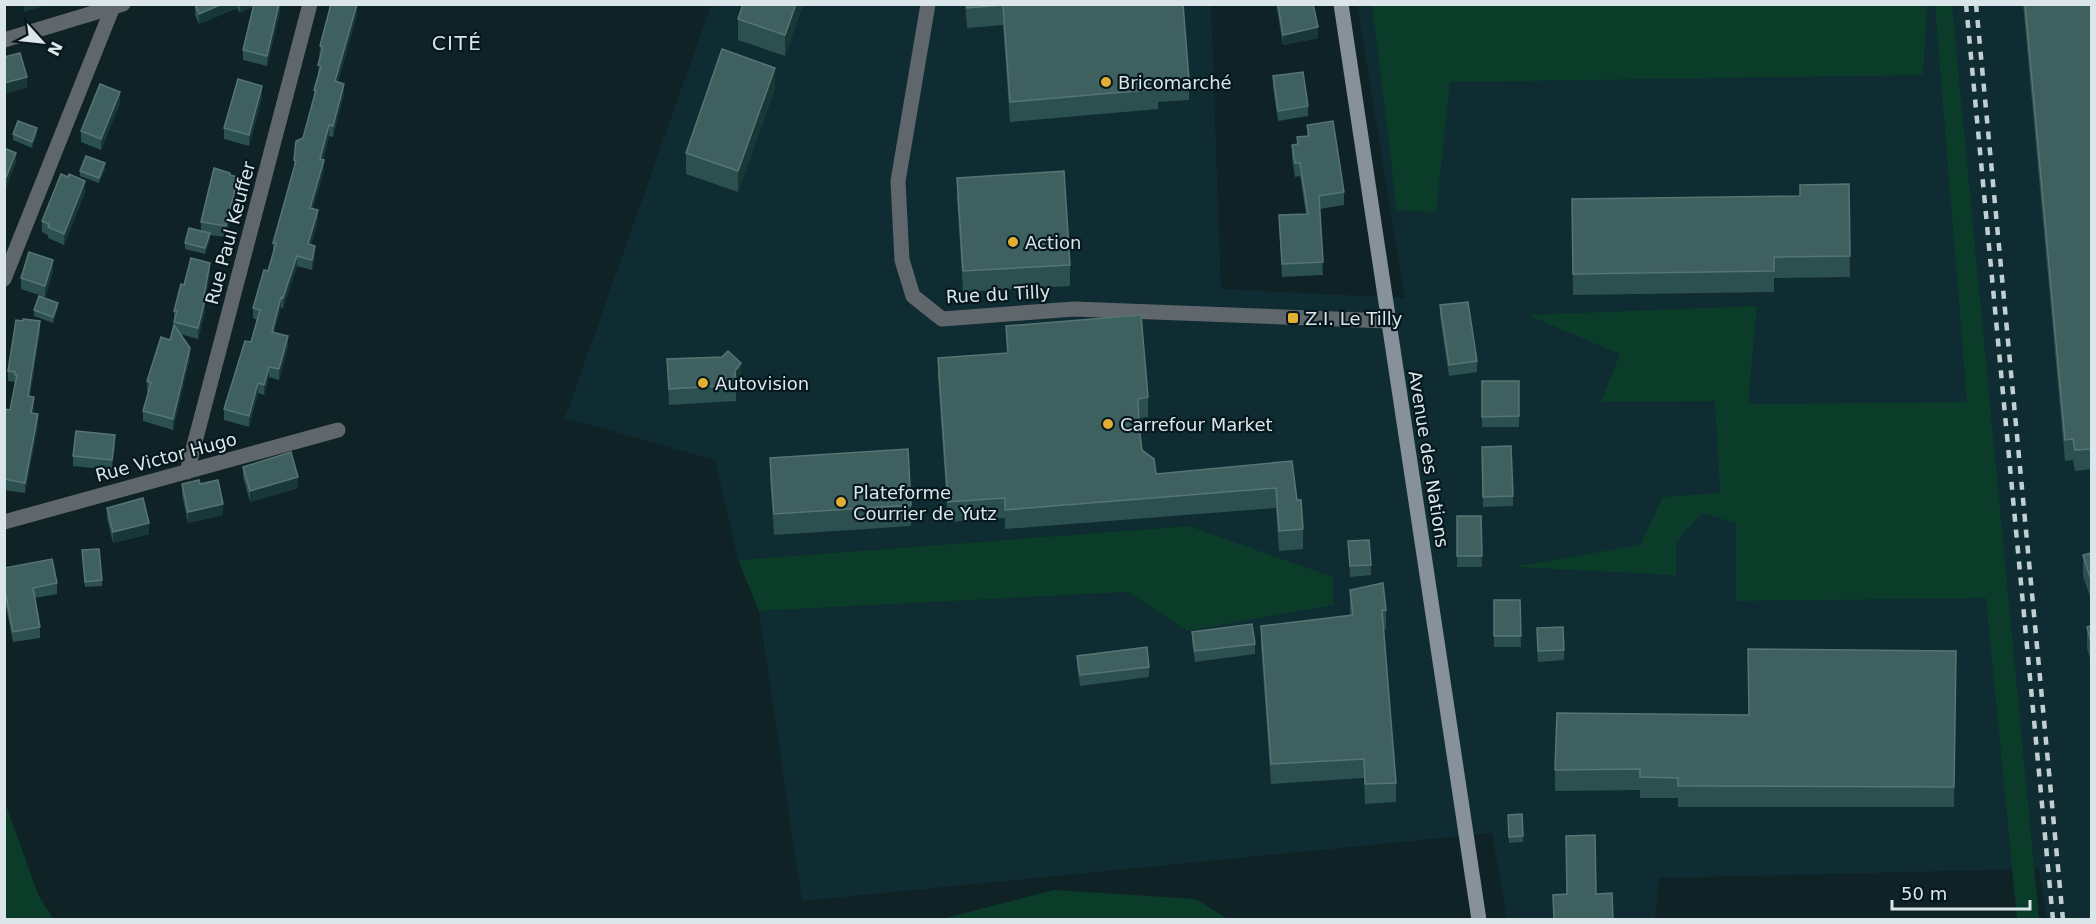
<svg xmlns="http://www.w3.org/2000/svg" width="2096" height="924" font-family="'DejaVu Sans',sans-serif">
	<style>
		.built { fill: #0f2c33 }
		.green { fill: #0a3c29 }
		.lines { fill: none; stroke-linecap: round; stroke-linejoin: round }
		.minor { stroke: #60676c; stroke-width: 15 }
		.tertiary { stroke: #60676c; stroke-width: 15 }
		.secondary { stroke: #869199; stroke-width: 15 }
		.rail { stroke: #c2cfd2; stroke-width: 4.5; stroke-dasharray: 8 8; stroke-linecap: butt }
		.wall { fill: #2b504f }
		.shaded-wall { fill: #183737 }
		.building { fill: #3e605f; stroke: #567575; stroke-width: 1.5 }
		.poi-dot { fill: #e3ae34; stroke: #06181d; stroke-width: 2 }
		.labels { text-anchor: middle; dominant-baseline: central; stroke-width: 4.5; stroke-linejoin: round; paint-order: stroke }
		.poi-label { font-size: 18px; fill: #dae6e9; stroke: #06181d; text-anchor: start }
		.street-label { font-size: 18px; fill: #dae6e9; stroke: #06181d }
		.neighbourhood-label { font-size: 20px; letter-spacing: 1.5px; fill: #dae6e9; stroke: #06181d }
	</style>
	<rect width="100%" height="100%" fill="#0f2226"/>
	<path class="built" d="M711,5H1211L1221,289L1405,298L1357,5H2091V919H2046L2039,869L1659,878L1655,919H1507L1492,833L802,901L759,611L1128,592L1187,631L1189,526L738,560L715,460L565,418Z"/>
	<path class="green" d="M1372,5H1927L1923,75L1450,82L1436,212L1397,210Z
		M1935,5H1952L2039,919H2017L1986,598L1736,601V523L1702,513L1676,542V575L1512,567L1640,545L1663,497L1720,493L1715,401L1601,402L1620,354L1527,315L1757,306L1748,404L1967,402Z
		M1189,526L1333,577V605L1187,631L1128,592L759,611L738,560Z
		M4,800L38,894L53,919H5Z
		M1054,890L1196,899L1228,919H942Z"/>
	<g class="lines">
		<path class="minor" d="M928,4L898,181L902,260L913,296L942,319L1074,309L1388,321
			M4,279L114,4
			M187,472L310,4
			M4,522L338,430"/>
		<path class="tertiary" d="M4,40L123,4"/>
		<path class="secondary" d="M1341,4L1479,920"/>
		<path class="rail" d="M1966,4L2053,920
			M1976,4L2063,920"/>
	</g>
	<path class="wall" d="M280,4V11L267,66L243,60V50L253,6L240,13L237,8L199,24L195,15V5Z
		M803,4L785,56L738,40V19Z
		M965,4H1183L1189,80V100L1158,102V109L1010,122L1003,25L967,28Z
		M1276,4H1313L1318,38L1283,45Z
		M2023,4H2091V469L2075,471L2073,460L2065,461Z
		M357,14L338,82L344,94L333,137L329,136L323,160L324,170L313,208L318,220L311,245L315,257L312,270L297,266L283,308L281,307L274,332L288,346L279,380L269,377L264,395L258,393L249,427L224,420V409L251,342L257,320L253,318V308L268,271L273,253V243L294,170V160L303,138L314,97V90L318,75L320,46Z
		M1273,76L1308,106V116L1278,121L1273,87Z
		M775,88L738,192L686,174V153Z
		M262,97L249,146L224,139V128Z
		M120,103L101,150L81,142V131Z
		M1307,125L1344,192V205L1320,209L1323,275L1282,277L1279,215L1306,214L1300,176L1295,177L1292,158V145L1297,144V137L1307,136Z
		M13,134H37L32,148L13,140Z
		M105,169L99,183L80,176V171Z
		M230,175L238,188L226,237L210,235V239L205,254L185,249V243L201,231V222Z
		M957,178L1070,265V286L963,292L957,199Z
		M1849,184L1850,277L1774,278V292L1573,295L1572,199L1800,196Z
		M85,192L64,245L48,238V235L42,232V221Z
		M53,271L45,297L21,289V278Z
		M210,274L205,300V311L198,339L180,334L190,358L173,430L143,421V411L149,392H147V381L170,340L174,326V311L184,285Z
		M1440,305L1477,361V372L1449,376L1440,316Z
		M58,308L53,323L34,316V310Z
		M1006,326L1148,397V417L1139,418L1142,450L1156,474L1292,461L1297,500L1303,529V549L1279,551L1276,508L1005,529V518L948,522L938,378V358L1007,353Z
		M40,332L30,396L34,407L33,413L38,425L25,493L4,490V409L10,410L15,385V382L8,381V371Z
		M667,359L741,379L736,387V401L669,405Z
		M1482,381H1519V427H1482Z
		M115,446L112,470L73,466V456Z
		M1482,447L1513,496V506L1483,507Z
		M770,458L911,505V526L774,535L770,479Z
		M243,467L298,488L250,502L243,477Z
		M182,484H200L223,515L188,523L182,495Z
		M107,508L149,534L113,543L107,518Z
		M1457,516H1481L1482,567H1457Z
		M2091,538V600L2083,576V555L2091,553Z
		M1348,541L1371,565V575L1350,577Z
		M82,550L102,580V586L85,587Z
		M4,568L57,583V594L35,598L40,627V638L13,642L4,597Z
		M1350,590L1386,610V629H1384L1396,783V802L1365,804L1364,778L1271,784L1261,646V626L1350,615Z
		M1494,600H1520L1521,647H1494Z
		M2091,626V662L2087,648V627Z
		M1192,632L1255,644V654L1195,662L1192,643Z
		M1537,639L1564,650V660L1538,662Z
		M1956,651L1954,807H1678V798H1640V790L1555,791V770L1748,715Z
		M1077,656L1149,667V677L1080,686L1077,667Z
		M1522,814L1523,842L1509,843L1508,815Z"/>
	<path class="shaded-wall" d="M24,4H50L24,12Z
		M222,4H237V8L199,24V14Z
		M240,4L256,5L240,13Z
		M279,4H280V11L267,66V56Z
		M357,4V14L335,92V81Z
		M796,4H803L785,56V35Z
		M1318,27V38L1283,45V35Z
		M775,68V88L738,192V171Z
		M27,77V88L4,94V83Z
		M344,84V94L333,137V126Z
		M262,86V97L249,146V135Z
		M120,92V103L101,150V139Z
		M329,125V136L320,169V159Z
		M37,128V134L32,148V142Z
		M16,153V163L4,193V182Z
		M324,160V170L310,218V208Z
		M105,163V169L99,183V178Z
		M238,177V188L226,237V226Z
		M85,181V192L64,245V234Z
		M318,210V220L308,255V244Z
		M210,233V239L205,254V248Z
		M315,246V257L312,270V260Z
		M297,256V266L283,308V298Z
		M53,260V271L45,297V286Z
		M210,263V274L205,301V300V311L198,339V328Z
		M281,297V307L272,342V332Z
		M58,303V308L53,323V317Z
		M40,321V332L28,406V396Z
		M288,336V346L279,380V369Z
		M190,348V358L173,430V419Z
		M741,363V379L736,387L735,371Z
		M269,367V377L264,395V385Z
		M258,383V393L249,427V416Z
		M34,397V407L31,424V413Z
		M38,414V425L25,493V483Z
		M115,435V446L112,470V460Z
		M298,477V488L250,502V491Z
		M223,504V515L188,523V512Z
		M149,523V534L113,543V532Z"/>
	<path class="building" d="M195,4H222L199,14Z
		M254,4H279L267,56L243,50Z
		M331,4H357L335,81L344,84L333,126L329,125L320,159L324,160L310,208L318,210L308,244L315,246L312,260L297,256L283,298L281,297L272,332L288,336L279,369L269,367L264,385L258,383L249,416L224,409L245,341L251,342L260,310L253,308L264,270L268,271L276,243H273L296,161L294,160L296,141L303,138L316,90H314L321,66L318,65L323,47L320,46Z
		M743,4H796L785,35L738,19Z
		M966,4H1183L1189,80L1157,82L1158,89L1010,102L1003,5L967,8Z
		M1278,4H1313L1318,27L1283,35Z
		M2025,4H2091V449L2075,450L2073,439L2065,440Z
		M722,49L775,68L738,171L686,153Z
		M20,53L27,77L4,83V57Z
		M1303,72L1308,106L1278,111L1273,76Z
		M238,79L262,86L249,135L224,128Z
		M100,84L120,92L101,139L81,131Z
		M18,121L37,128L32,142L13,134Z
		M1333,121L1344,192L1319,196L1323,262L1282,264L1279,215L1308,214L1300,163H1295L1292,145L1298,144L1297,137L1309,136L1307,125Z
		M4,148L16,153L4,182Z
		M86,156L105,163L99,178L80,171Z
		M214,168L230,173V175L238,177L226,226L201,222Z
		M1064,171L1070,265L963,271L957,178Z
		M61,174L68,177L69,174L85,181L64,234L48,227L49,224L42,221Z
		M1849,184L1850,256L1774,257V271L1573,274L1572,199L1800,196V185Z
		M189,228L210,233L205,248L185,243Z
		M29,252L53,260L45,286L21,278Z
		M191,258L210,263L203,300H205L198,328L174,322L177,311H174L181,284L184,285Z
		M39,296L58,303L53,317L34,310Z
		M1468,302L1477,361L1449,365L1440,305Z
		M1141,315L1148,397L1138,399L1139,426L1142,450L1154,459L1156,474L1292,461L1297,500H1301L1303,529L1279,531L1276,488L1005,510V498L948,502L938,358L1008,353L1006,326Z
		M23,319L40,321L28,396L34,397L31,413L38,414L25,483L4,479V409L10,410L17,375H15V372L8,371L16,320L23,321Z
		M174,325L190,348L173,419L143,411L151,383L147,381L161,337L170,340Z
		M728,351L741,363L735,371L736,385L669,389L667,359L722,357Z
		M1482,381H1519V416L1482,417Z
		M76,431L115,435L112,460L73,456Z
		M1511,446L1513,496L1483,497L1482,447Z
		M908,449L911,505L774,514L770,458Z
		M291,452L298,477L250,491L243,467Z
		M199,480L200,484L218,480L223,504L188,512L182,484Z
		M143,498L149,523L113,532L107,508Z
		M1457,516H1481L1482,556H1457Z
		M1369,540L1371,565L1350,566L1348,541Z
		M99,549L102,580L85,582L82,550Z
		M2091,553V580L2083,555Z
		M52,559L57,583L33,588L40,627L13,632L4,586V568Z
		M1383,583L1386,610H1382L1396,783L1365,784L1364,759L1271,764L1261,626L1353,615L1350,590Z
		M1494,600H1520L1521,636H1494Z
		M1252,624L1255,644L1195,651L1192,632Z
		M2091,626V642L2087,627Z
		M1563,627L1564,650L1538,651L1537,628Z
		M1147,647L1149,667L1080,675L1077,656Z
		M1748,649L1956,651L1954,787L1678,786V778L1640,777V769L1555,770L1557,713L1749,715Z
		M1522,814L1523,836L1509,837L1508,815Z
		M1595,835L1596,894L1612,893L1613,920H1554L1553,895L1567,894L1566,836Z"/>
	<g class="poi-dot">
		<circle cx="1106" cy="82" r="6"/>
		<circle cx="1013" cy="242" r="6"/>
		<rect x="1287" y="312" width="12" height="12" rx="3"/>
		<circle cx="703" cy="383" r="6"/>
		<circle cx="1108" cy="424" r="6"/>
		<circle cx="841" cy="502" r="6"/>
	</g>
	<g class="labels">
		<g class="poi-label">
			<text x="1118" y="82">Bricomarché</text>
			<text x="1025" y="242">Action</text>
			<text x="1305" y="318">Z.I. Le Tilly</text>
			<text x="715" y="383">Autovision</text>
			<text x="1120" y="424">Carrefour Market</text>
			<text x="853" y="492">Plateforme<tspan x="853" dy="21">Courrier de Yutz</tspan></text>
		</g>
		<g class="street-label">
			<text transform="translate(230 233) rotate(-75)">Rue Paul Keuffer</text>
			<text transform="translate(998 294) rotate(-3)">Rue du Tilly</text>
			<text transform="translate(166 457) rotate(-15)">Rue Victor Hugo</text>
			<text transform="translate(1429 459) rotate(81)">Avenue des Nations</text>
		</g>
		<g class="neighbourhood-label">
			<text x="457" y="43">CITÉ</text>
		</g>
	</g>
	<rect width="2096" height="924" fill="none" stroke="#dae6e9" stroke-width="12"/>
	<g transform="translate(42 42) rotate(117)" stroke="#06181d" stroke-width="4.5" paint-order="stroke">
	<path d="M0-4.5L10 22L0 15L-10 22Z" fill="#dae6e9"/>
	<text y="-9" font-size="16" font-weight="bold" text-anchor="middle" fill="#dae6e9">N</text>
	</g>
	<path d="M1892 900v9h138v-9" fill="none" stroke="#dae6e9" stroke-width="3"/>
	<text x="1901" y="900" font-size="18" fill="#dae6e9" stroke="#06181d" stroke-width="4.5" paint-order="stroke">50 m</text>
</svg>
